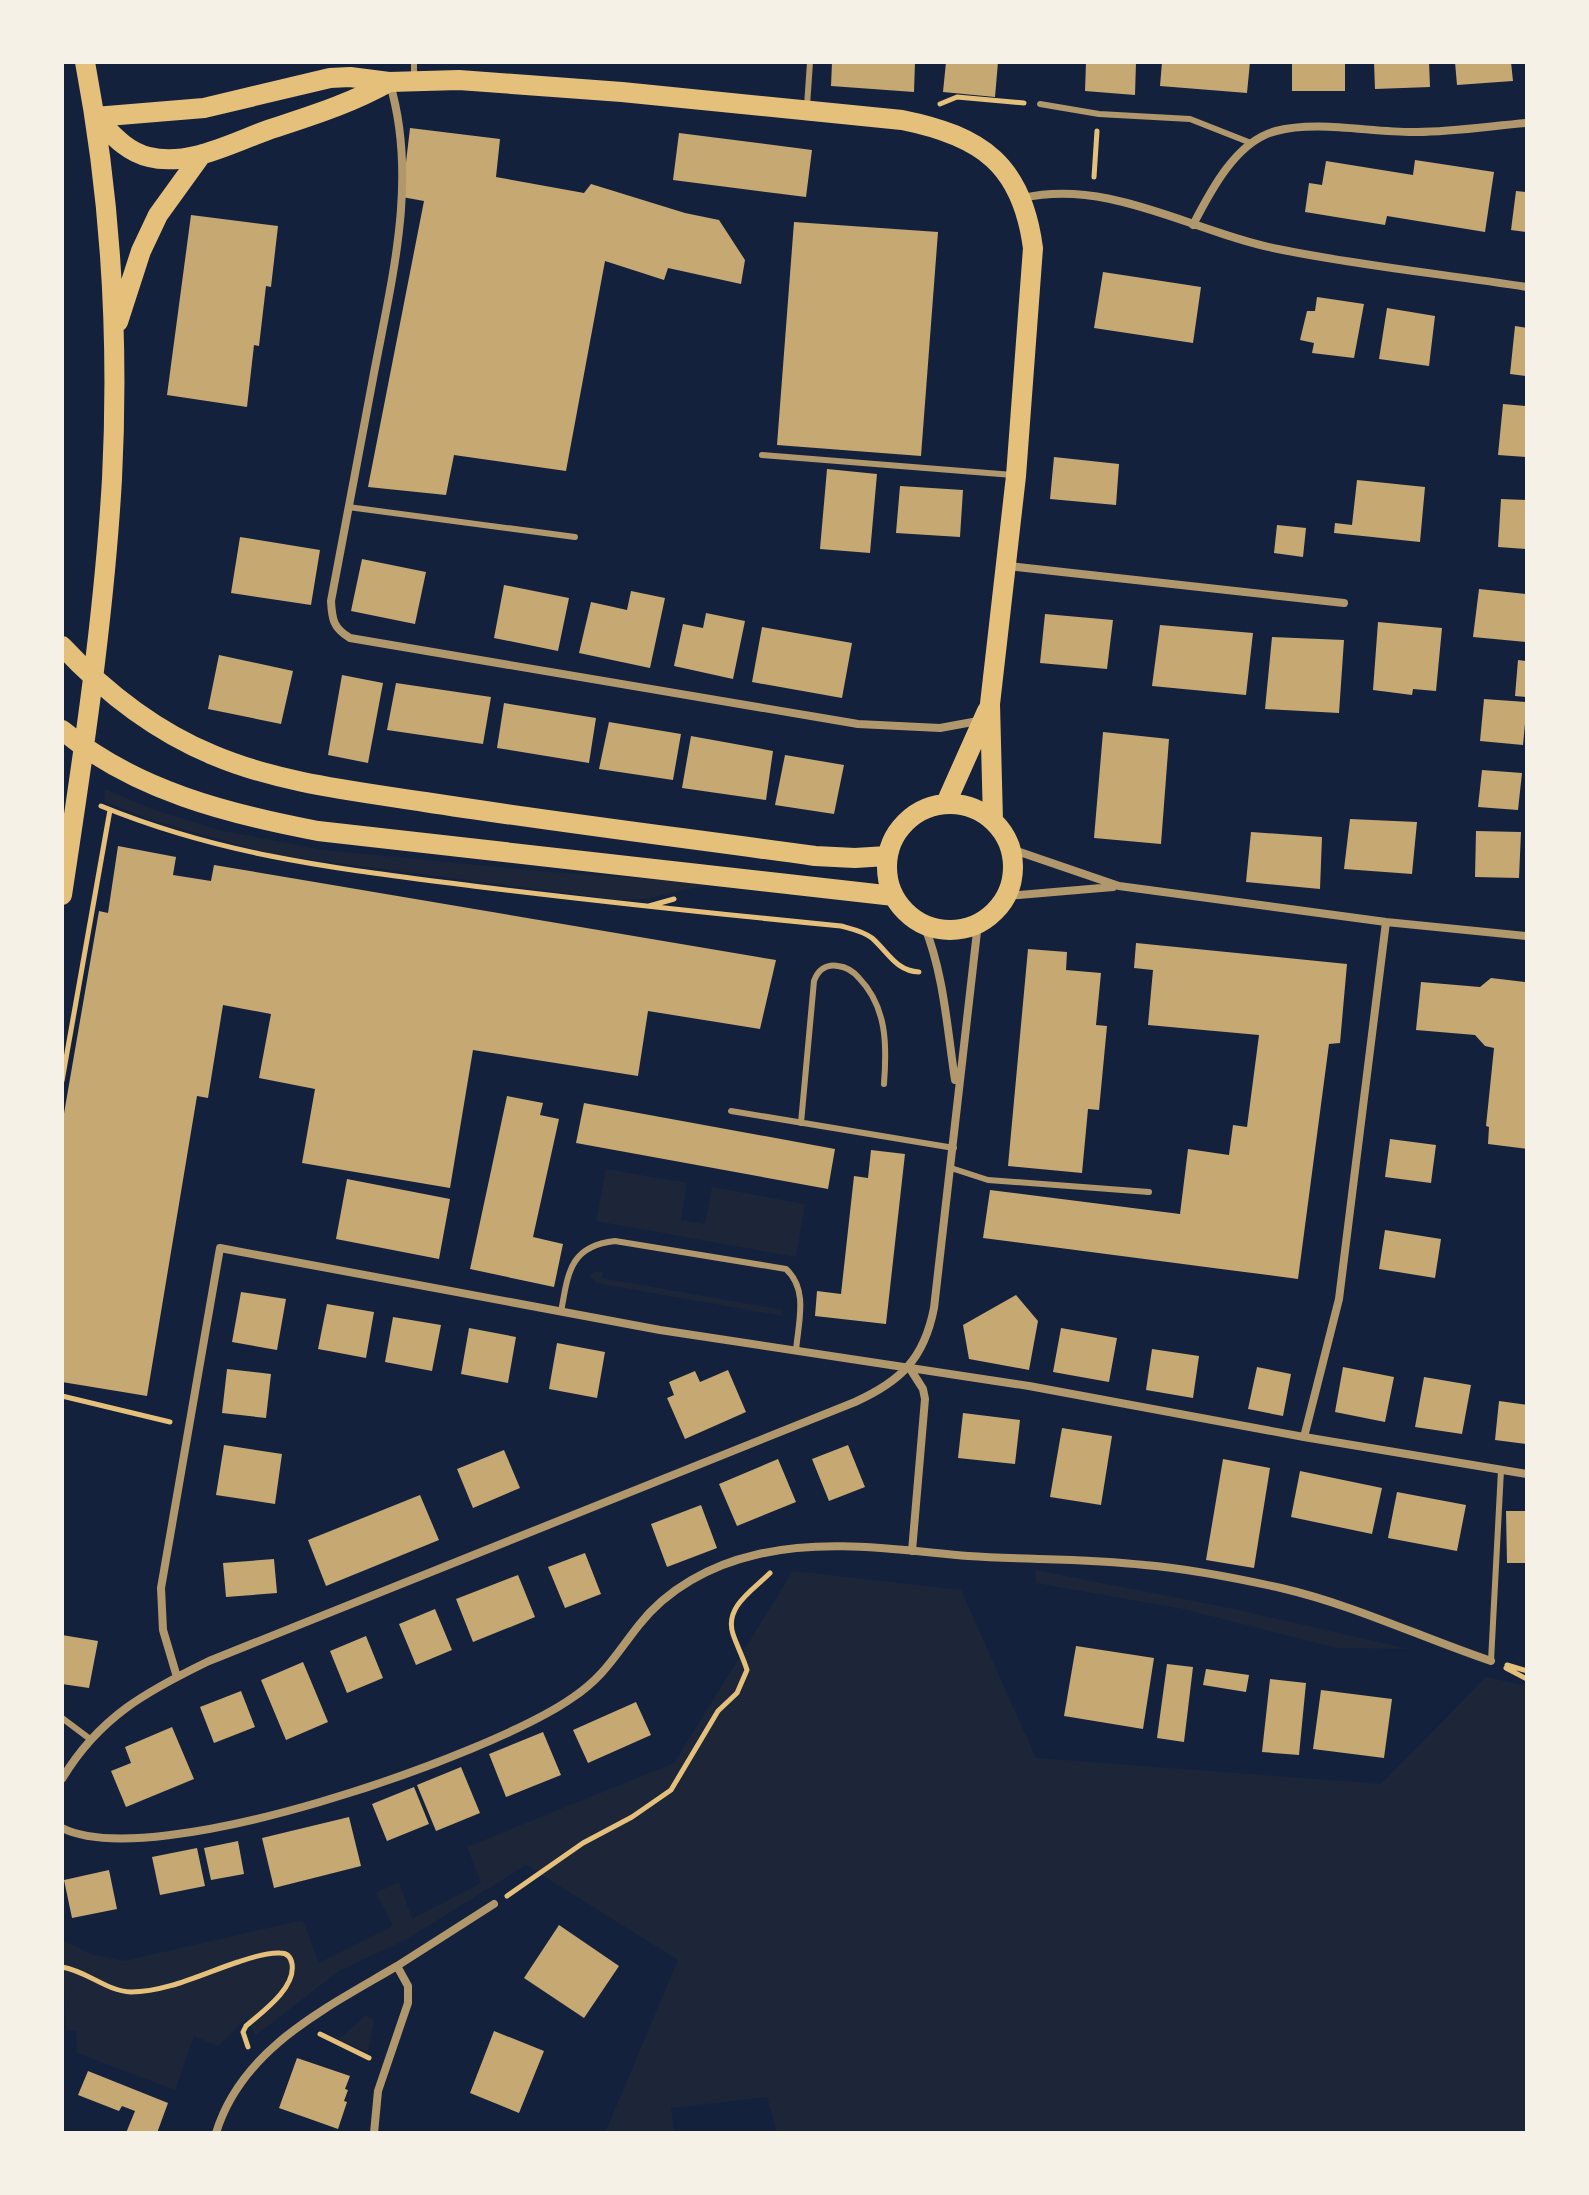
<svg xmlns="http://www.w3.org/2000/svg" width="1589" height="2195" font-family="Manrope,sans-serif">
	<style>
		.green { fill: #1d2539 }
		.building { fill: #c6a872 }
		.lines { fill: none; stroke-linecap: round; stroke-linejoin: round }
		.path { stroke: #e5c07b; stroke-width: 5 }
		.service { stroke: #b1986c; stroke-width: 6 }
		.minor { stroke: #b1986c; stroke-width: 8 }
		.primary { stroke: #e5c07b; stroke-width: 20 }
	</style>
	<rect width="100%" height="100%" fill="#14213d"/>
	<path class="green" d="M105,789L152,809L219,830L323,850L562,873L715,883L646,899L619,900L276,855L148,819L104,801Z
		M606,1169L687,1183L681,1220L705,1224L712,1187L805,1204L796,1257L596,1221Z
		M603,1271L602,1278L783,1310L782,1316L596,1283L590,1276L594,1272Z
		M1035,1570L1234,1609L1409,1649L1337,1648L1183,1609L1036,1583Z
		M793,1571L961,1590L1036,1758L1381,1784L1486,1677L1527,1686V2133H777L767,2097L671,2108L674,2133H605L678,1960L526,1865L407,1939L339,1971L256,2035L246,2019L218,2046L194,2036L175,2090L77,2053L76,2031L66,2030L62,1940L91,1954L124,1961L303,1920L319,1963L393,1926L376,1893L399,1882L412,1919L481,1883L467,1847L674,1763Z
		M366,2015L374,2020L368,2052L338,2040Z"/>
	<path class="building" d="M832,62H915L914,92L831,86Z
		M946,62H998L995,97L943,92Z
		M1086,62H1136L1135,95L1085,91Z
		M1162,62H1250L1247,93L1160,86Z
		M1292,62H1345V91H1292Z
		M1374,62H1429L1430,87L1375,89Z
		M1455,62H1511L1513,81L1457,85Z
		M410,128L500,139L496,177L584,193L591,184L685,213L719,220L745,260L741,284L668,268L664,280L605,261L566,471L454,455L446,495L368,487L424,201L402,197Z
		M679,133L812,150L806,197L673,180Z
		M1415,160L1494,172L1485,232L1387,216L1385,225L1305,212L1309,183L1322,185L1326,161L1413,175Z
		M1516,191L1527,192V232L1511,230Z
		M191,215L278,226L271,287L266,286L259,346L254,345L247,407L167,395Z
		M794,222L938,232L921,456L777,445Z
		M1103,272L1201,287L1193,343L1094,328Z
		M1317,297L1364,304L1354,358L1312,353L1314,343L1300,340L1307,311H1315Z
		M1387,308L1435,316L1429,366L1379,359Z
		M1515,326L1527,328V376L1510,374Z
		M1503,404L1527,406V457L1498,455Z
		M1054,457L1119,464L1116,505L1050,499Z
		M827,469L877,474L870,553L820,549Z
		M1357,480L1425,487L1420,542L1334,533L1335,523L1352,525Z
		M900,486L963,490L960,537L896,533Z
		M1501,499L1527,500V549L1498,547Z
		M1277,525L1306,528L1303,557L1274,553Z
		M240,537L320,550L311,605L231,593Z
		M362,559L426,572L415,624L351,611Z
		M504,585L569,598L558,651L494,638Z
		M1479,589L1527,594V642L1473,637Z
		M631,591L665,598L650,668L579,653L591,602L627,610Z
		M706,613L745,621L733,679L674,666L683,624L703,628Z
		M1045,614L1113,620L1107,669L1040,663Z
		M1378,622L1442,628L1436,691L1413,689L1412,695L1373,690Z
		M1160,625L1253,633L1246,695L1152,686Z
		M762,627L852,643L842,698L752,682Z
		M1272,637L1344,640L1339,713L1265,709Z
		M219,655L293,671L281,724L208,709Z
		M1518,660L1527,661V697L1515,696Z
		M342,675L383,683L368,763L328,755Z
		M396,683L491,697L483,744L387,730Z
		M1484,699L1527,702L1523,745L1480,741Z
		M504,703L596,718L589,763L497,748Z
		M609,722L681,734L673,780L599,769Z
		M1103,732L1169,739L1161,844L1094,838Z
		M691,736L773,751L766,800L682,788Z
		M785,755L844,765L834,814L775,805Z
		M1482,770L1522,773L1518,810L1478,807Z
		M1350,819L1417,822L1412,874L1344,869Z
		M1476,831L1521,832L1519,878L1475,877Z
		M1251,832L1322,837L1320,889L1246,882Z
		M118,846L176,857L173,875L211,881L214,865L776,960L760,1029L648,1011L638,1076L473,1050L450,1188L302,1163L315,1089L259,1078L271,1014L223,1005L208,1098L197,1096L147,1396L62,1382V1125L99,911L108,913Z
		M1136,943L1347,964L1340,1043L1329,1044L1298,1279L983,1238L990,1190L1180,1214L1188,1149L1229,1155L1233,1125L1247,1127L1259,1035L1148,1025L1153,970L1134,968Z
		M1028,949L1067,952L1066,970L1101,973L1096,1025L1107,1026L1099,1110L1088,1109L1082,1173L1008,1166Z
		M1491,978L1525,982L1527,979V1149L1488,1144L1489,1127L1486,1126L1494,1048L1485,1046L1475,1035L1416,1030L1421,982L1480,987Z
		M507,1096L543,1103L540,1115L559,1119L533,1237L563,1244L554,1287L470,1269Z
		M584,1103L835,1149L828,1189L576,1143Z
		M1390,1139L1436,1145L1431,1183L1385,1177Z
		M871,1150L905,1154L886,1324L815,1316L817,1291L841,1294L854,1176L868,1178Z
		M347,1179L450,1199L439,1259L336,1239Z
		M1385,1230L1441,1239L1435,1278L1379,1269Z
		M241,1292L286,1299L277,1350L232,1342Z
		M1016,1295L1038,1321L1029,1370L969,1359L963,1325Z
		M327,1304L374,1312L366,1358L318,1349Z
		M393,1317L441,1325L432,1371L385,1362Z
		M469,1328L516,1337L508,1383L461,1374Z
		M1061,1328L1117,1338L1109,1382L1053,1372Z
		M557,1343L605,1352L597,1398L549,1389Z
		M1152,1349L1199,1356L1193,1398L1146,1390Z
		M1257,1367L1291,1374L1283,1416L1248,1409Z
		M1343,1367L1394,1377L1385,1422L1335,1412Z
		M227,1369L271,1374L266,1418L222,1413Z
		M728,1370L746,1412L685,1439L667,1398L674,1395L669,1382L695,1371L700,1382Z
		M1424,1377L1471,1385L1462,1434L1415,1427Z
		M1499,1401L1527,1405V1444L1495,1440Z
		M963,1413L1020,1420L1015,1464L958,1458Z
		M1062,1428L1112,1436L1101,1505L1050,1497Z
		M224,1445L282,1454L275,1504L216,1495Z
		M848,1445L865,1487L829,1501L812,1459Z
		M504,1450L520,1488L473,1508L457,1469Z
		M778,1459L796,1502L737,1526L719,1484Z
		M1223,1459L1270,1468L1254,1568L1206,1560Z
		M1300,1471L1382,1488L1372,1534L1291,1517Z
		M1397,1492L1466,1505L1457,1551L1388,1538Z
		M420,1495L439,1540L326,1586L308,1540Z
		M701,1505L717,1548L667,1567L651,1524Z
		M1506,1511H1527V1563H1507Z
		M585,1553L601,1594L565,1608L548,1567Z
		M274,1559L277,1593L226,1597L223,1563Z
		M518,1575L535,1617L473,1642L456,1599Z
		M435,1609L452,1650L416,1665L399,1624Z
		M62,1635L98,1641L89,1688L62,1684Z
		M366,1636L383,1678L347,1693L330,1651Z
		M1076,1646L1154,1658L1143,1729L1064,1716Z
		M303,1662L328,1722L286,1740L261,1680Z
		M1167,1664L1193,1667L1184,1742L1157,1738Z
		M1206,1669L1249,1675L1246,1692L1203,1685Z
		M1270,1679L1306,1683L1299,1755L1262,1752Z
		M1321,1690L1392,1699L1384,1758L1313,1749Z
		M241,1691L255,1727L214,1743L200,1707Z
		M636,1702L651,1735L588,1763L573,1730Z
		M172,1727L194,1779L126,1807L111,1771L131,1763L125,1747Z
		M543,1732L561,1775L506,1797L489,1754Z
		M461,1767L480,1813L436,1831L417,1785Z
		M414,1787L429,1824L387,1841L372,1804Z
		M349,1817L361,1866L274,1888L262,1838Z
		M238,1841L244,1874L211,1880L204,1848Z
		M197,1848L205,1886L160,1895L152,1857Z
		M109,1870L117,1909L72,1918L64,1880Z
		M559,1925L619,1966L584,2018L524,1978Z
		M494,2031L544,2051L519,2113L470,2093Z
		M297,2058L350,2076L345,2089L348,2090L344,2101L347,2102L338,2129L279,2108Z
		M88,2071L168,2103L157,2133H126L135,2111L122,2106L119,2111L78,2095Z"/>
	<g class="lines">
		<path class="path" d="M940,104L957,97L1024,103
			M1094,177L1097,131
			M101,806C226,857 341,869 473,886C596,901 718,914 841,926C852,929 863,931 872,938C888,952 896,971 919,972
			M649,906L674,899
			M62,1081L110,810
			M62,1396L170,1422
			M1507,1665L1527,1671
			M1506,1668L1527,1679
			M507,1896L583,1843L632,1817L671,1790L718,1711L737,1693L747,1670C743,1657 737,1646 733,1634C724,1607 753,1590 770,1573
			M62,1967C87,1971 106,1991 131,1992C167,1992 204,1973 238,1962C250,1958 267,1952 280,1953C287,1953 291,1957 292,1964C296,1988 262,2012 246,2026L243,2032L248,2047
			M320,2034L369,2058"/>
		<path class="service" d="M414,62V78
			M1040,104L1099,114L1190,119L1251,143
			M807,106L810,62
			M762,455L1013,475
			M348,507L575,537
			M731,1111L954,1148
			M801,1123L814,981C818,970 826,964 838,966C847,967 853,971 859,978C887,1007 887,1045 884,1084
			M951,1168L988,1180L1149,1192
			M561,1312C568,1274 569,1246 615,1241L786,1269C809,1290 798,1323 796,1351
			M1491,1661L1501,1470
			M62,1718L90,1739"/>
		<path class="minor" d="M390,84C418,179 392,278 374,373C360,449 345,525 331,601C332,619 333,628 350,638L858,724L940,728L978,721
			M1023,198C1110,178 1195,233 1278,249C1360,266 1444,274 1527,287
			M1193,225C1210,192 1236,141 1276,131C1318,120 1373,133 1417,132C1453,132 1491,126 1527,123
			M1008,566L1344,603
			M1011,849L1119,886L1386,922L1527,936
			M1006,896L1113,887
			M924,925C944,974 947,1028 955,1080
			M909,1367L923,1389L925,1399L912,1551
			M1304,1437L1339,1299L1386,922
			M177,1677L163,1630L161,1588L220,1248L660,1330L1029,1386L1304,1437L1527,1474
			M62,1779C99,1717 147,1691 209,1661L855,1402C901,1381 924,1359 934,1308L978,923
			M62,1828C153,1874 489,1756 572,1698C604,1677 616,1654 639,1625C667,1589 711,1565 755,1555C824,1538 898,1550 968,1556C1027,1560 1086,1558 1145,1565C1190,1569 1236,1578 1281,1588C1354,1605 1420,1637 1491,1661
			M216,2133C242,2048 326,2008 397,1966
			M374,2133L378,2091L408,2003V1986L397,1966L494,1904"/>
		<path class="primary" d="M95,117L204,108L330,78L350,77L389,82L459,80L622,92L902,120C982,136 1022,165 1033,248L1016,476L990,704L993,821
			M95,117C111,133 126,152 149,157C188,167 232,143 268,130C310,116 350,104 389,82
			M118,322L141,251L158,215L202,154
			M62,646C104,691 155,731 213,755C279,783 354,791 425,802C554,822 685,838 815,856L855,858L887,856
			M62,730C134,790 228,814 318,831L894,896
			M946,803L987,711
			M887 867a63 63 0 1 1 126 0a63 63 0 1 1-126 0Z
			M62,895C83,757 104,618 112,479C119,340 111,199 85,62"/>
	</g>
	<rect width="1589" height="2195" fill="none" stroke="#f6f1e7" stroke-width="128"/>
</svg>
